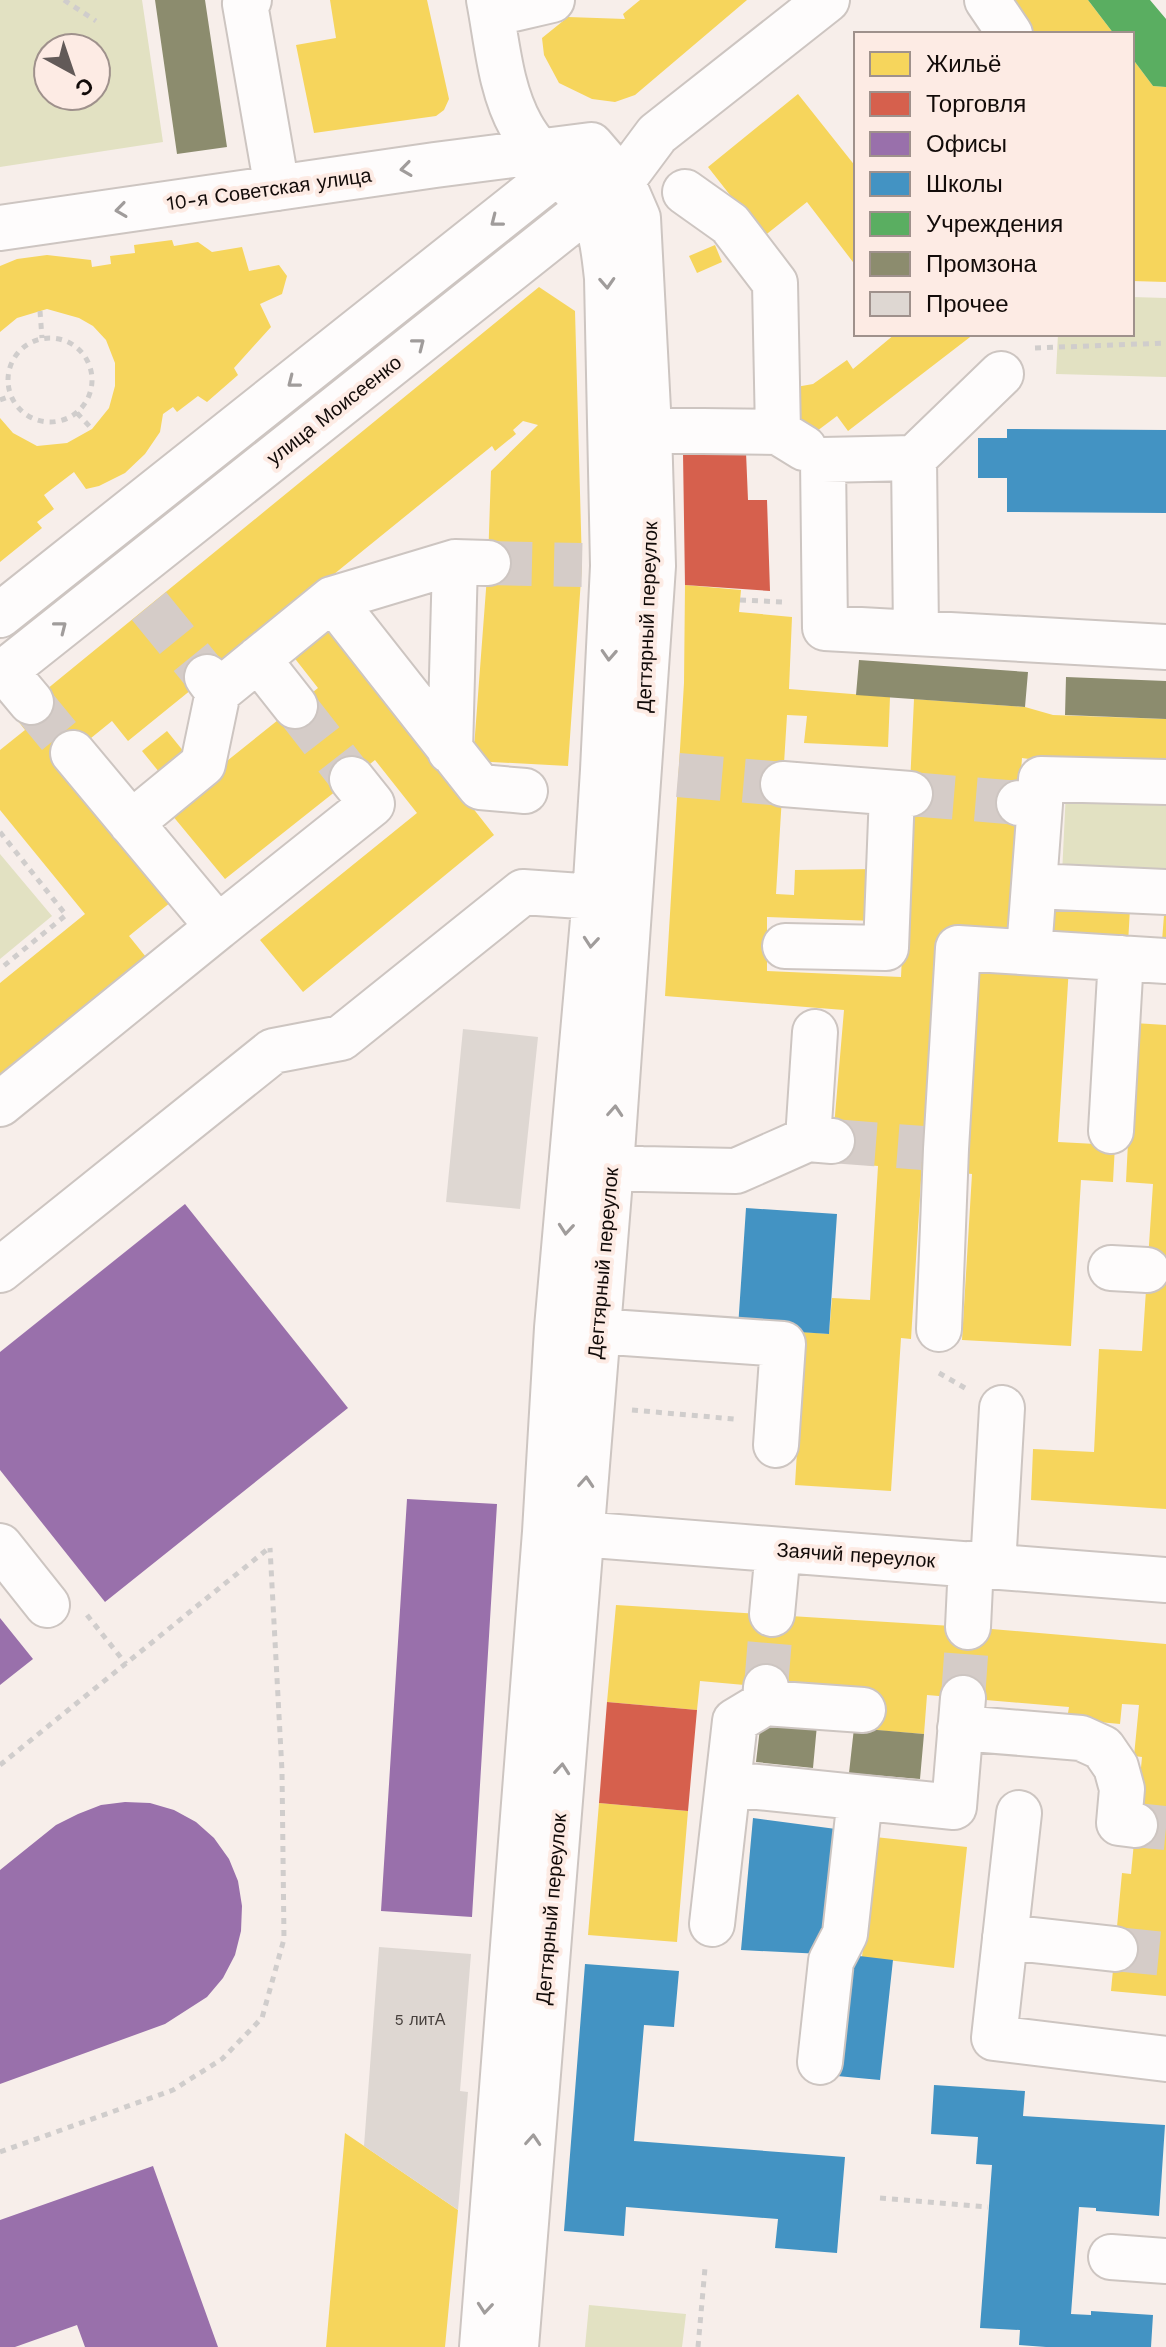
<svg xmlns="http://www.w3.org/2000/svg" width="1166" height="2347" font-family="'Work Sans',sans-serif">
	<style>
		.green { fill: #e2e1c2; fill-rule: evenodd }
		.homes { fill: #f6d55c }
		.shops { fill: #d6604d }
		.offices { fill: #9970ab }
		.schools { fill: #4393c3 }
		.public { fill: #5aae61 }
		.industry { fill: #8c8c6e }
		.building { fill: #ded7d2 }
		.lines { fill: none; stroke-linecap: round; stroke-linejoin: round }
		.minor-tunnel { stroke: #d5ccc8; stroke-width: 44; stroke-dasharray: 44 22; stroke-linecap: butt }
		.minor-casing { stroke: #cdc5c1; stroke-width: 48 }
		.path { stroke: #d0cdcc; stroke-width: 5; stroke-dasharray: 6 6; stroke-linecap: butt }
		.minor { stroke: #fefcfc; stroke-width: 44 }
		.oneway { stroke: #a09c9b }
		.labels { text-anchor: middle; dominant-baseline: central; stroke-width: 8; stroke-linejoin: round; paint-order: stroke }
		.number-label { font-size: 16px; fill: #463f3c }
		.street-label { font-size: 20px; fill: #120b09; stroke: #fdebe4 }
	</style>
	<rect width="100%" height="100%" fill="#f7eeea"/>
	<path class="green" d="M0,0H142L163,142L0,167ZM96,48V96H48V48Z
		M1132,297L1166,298V377L1056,374L1058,334H1132Z
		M1066,791L1166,795V878L1062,874Z
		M0,854L52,916L0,959Z
		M589,2305L686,2314L682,2347H585Z"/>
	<path class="homes" d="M330,0H427L449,99L444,110L436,116L314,133L296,45L336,38Z
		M640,0H747L635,95L615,102L592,99L559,83L544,55L542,38L568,17L625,19L623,14Z
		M1010,0H1088L1114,34H1035Z
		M1132,58L1153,86L1166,87V282L1132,281Z
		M798,94L856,167V266L807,202L763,237L708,167Z
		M172,240L174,246L198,242L212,252L242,247L249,271L279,265L287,276L282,294L260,304L271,327L234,368L238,375L207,402L198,396L177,412L173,407L163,414L160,432L145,454L125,473L99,486L86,489L74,472L44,495L54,509L37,522L42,528L0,562V418L13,433L37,446L67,443L92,429L109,408L115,386V363L106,340L93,326L79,318L47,309L17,318L0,332V266L17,259L47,255L91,260L92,267L111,264L110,256L135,253L134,245Z
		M715,245L722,262L697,273L689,256Z
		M539,287L575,311L582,565L568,766L473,761L488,563L491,471L538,425L523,421L513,430L516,434L495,451L492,446L128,741L112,721L59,764L171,902L129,936L150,962L0,1083V983L85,914L0,810V750L25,730L14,716Z
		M895,334H974L848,431L837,416L813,434L797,433L796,387L813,384L847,360L853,369Z
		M685,585L741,590L739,612L792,617L789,689L890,697L888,747L804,743L807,716L787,715L776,894L794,895L795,870L878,869L875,921L767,917V971L901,977L914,699L1025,707L1053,715L1166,719V767L1051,762L1022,758L1009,937L940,932L923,1148L911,1339L901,1338L891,1491L795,1485L804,1332L829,1334L832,1298L870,1300L878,1166L831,1162L844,1010L665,996L684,683Z
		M327,622L494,835L303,992L260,940L417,813L375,760L225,879L167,809L318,688L289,651Z
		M167,731L193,763L168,783L142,751Z
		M1046,903L1130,908L1128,944L1044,939Z
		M1164,915L1166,916V942L1162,941Z
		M974,962L1069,967L1058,1142L1115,1145L1113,1182L1081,1180L1071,1346L962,1340L972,1174L962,1173Z
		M1134,1023L1166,1025V1509L1031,1500L1033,1449L1094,1452L1099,1349L1142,1351L1153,1184L1126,1182Z
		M616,1605L968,1627L1166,1644V1996L1111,1991L1122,1873L1131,1874L1142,1757L1134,1756L1139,1705L1122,1704L1120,1724L1067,1719L1069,1707L927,1695L924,1734L874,1730L877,1697L700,1681L697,1710L607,1702Z
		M599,1803L688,1811L677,1942L588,1935Z
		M875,1837L967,1847L954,1968L862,1957Z
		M345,2133L458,2210L445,2347H326Z"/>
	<path class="shops" d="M746,452L748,500H767L770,591L685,585L683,453Z
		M607,1702L697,1710L688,1811L599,1803Z"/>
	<path class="offices" d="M185,1204L348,1408L105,1602L0,1470V1352Z
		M407,1499L497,1504L472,1917L381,1911Z
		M0,1618L33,1659L0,1685Z
		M125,1802L150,1803L174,1810L196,1822L214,1838L229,1859L238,1881L242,1906L241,1931L235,1955L223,1978L207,1997L165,2024L0,2084V1870L56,1825L78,1814L101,1805Z
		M153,2166L218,2347H85L77,2325L15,2347H0V2220Z"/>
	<path class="schools" d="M1007,429L1166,430V513L1007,512V478H978V438H1007Z
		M746,1208L837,1214L829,1334L738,1328Z
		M753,1818L836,1829L822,1954L741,1950Z
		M851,1955L893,1960L880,2080L837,2076Z
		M585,1964L679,1971L674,2027L644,2025L634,2141L845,2157L837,2253L775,2248L778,2219L626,2207L624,2236L564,2231Z
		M934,2085L1025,2091L1023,2116L1165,2125L1159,2216L1096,2211V2208L1079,2207L1071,2314L1091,2315V2311L1153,2315L1151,2347H1046L1019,2345L1020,2330L980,2328L992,2165L976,2164L978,2137L931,2134Z"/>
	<path class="public" d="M1088,0H1150L1166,19V87L1153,86L1132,58V34H1114Z"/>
	<path class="industry" d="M155,0H205L227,147L177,154Z
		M859,660L1028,672L1025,707L856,695Z
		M1066,677L1166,681V719L1065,715Z
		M761,1720L817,1725L813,1768L756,1762Z
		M854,1728L924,1734L920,1779L849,1773Z"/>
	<path class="building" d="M463,1029L538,1037L520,1209L446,1202Z
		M379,1947L471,1954L460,2091L468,2092L458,2210L364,2146Z"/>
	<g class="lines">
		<path class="minor-tunnel" d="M488,563L582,565
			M149,606L207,677
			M31,702L73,753
			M295,706L352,779
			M678,775L783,784
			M910,794L1019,803
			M832,1141L923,1148
			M766,1687L772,1614
			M963,1698L968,1627
			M1135,1825L1166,1828
			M1115,1949L1166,1954"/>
		<defs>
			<path id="minor" d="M249,0L245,4L277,188
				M987,0L1010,34
				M492,14L552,0
				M685,192L730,224L775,283L778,432
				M0,228L435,165L591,145L622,181L638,218L649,429L653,566L651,596L611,1167L516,2347
				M621,430L778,432L804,448
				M914,458L1001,374
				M332,599L480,787L525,791
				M0,615L579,155
				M916,632L914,458L823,460L825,628L1166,647
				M258,659L295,706
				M5,671L31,702
				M0,675L622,181L657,134L827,0
				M207,677L218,692L332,599L455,562L488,563
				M450,751L455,562
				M783,784L910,794
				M1019,803L1040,804L1041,779L1166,782
				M131,823L203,764L218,692
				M1034,886L1166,892
				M218,927L372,804L352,779
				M785,946L886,948L892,793
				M1029,951L1040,804
				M0,1104L218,927L73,753
				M1111,1131L1121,958
				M808,1139L815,1032
				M582,1165L642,1169L736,1171L808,1139L832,1141
				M1111,1268L1147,1270
				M0,1270L273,1051L341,1038L523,892L624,899
				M567,1329L783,1344L776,1445
				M939,1329L946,1149L958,948L1166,961
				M554,1532L1166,1580
				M0,1546L47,1605
				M993,1566L1002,1408
				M772,1614L778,1550
				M968,1627L971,1564
				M765,1703L863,1710
				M960,1728L1081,1738L1103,1748L1116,1767L1122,1789L1119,1823L1135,1825
				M728,1784L954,1807L963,1698
				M1019,1813L994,2038L1166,2059
				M712,1924L735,1721L765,1703L766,1687
				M1005,1937L1115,1949
				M820,2062L831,1961L845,1934L860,1798
				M1111,2257L1166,2261
				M482,2347L545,1532L557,1328L595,897L603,770L613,566L607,278C604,254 603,228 588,207C569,178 538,157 521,126C500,89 497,41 489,0"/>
		</defs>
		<use href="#minor" class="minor-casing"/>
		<path class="path" d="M64,0L96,21
			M40,311L42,338
			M8 380a42 42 0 1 1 84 0a42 42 0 1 1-84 0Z
			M1035,348L1166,343
			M0,400L11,396
			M77,413L92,429
			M740,600L783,602
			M0,832L66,915L0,969
			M939,1373L965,1388
			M632,1410L734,1419
			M87,1615L126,1664
			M0,1765L269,1548
			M0,2152L173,2090L222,2059L262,2018L284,1939L282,1771L270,1548
			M880,2198L988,2207
			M698,2347L705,2268"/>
		<use href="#minor" class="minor"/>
	</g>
	<defs><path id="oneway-chevron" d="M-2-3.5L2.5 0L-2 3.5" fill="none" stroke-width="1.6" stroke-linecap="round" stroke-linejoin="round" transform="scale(2)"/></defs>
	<g class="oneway">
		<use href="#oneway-chevron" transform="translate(406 169) rotate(172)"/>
		<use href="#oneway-chevron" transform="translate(121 210) rotate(172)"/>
		<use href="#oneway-chevron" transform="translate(496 221) rotate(142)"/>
		<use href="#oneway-chevron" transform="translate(607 283) rotate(87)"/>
		<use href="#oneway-chevron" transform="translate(419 344) rotate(-38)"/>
		<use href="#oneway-chevron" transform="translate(293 382) rotate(142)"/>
		<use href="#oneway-chevron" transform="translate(61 627) rotate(-38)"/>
		<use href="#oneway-chevron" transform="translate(609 655) rotate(93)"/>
		<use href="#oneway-chevron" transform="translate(591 942) rotate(95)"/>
		<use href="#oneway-chevron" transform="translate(615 1111) rotate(-86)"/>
		<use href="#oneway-chevron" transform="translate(566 1229) rotate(95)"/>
		<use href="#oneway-chevron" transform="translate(586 1482) rotate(-86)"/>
		<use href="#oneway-chevron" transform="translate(562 1769) rotate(-85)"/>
		<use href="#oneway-chevron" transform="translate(533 2140) rotate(-86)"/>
		<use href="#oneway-chevron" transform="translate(485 2308) rotate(95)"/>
	</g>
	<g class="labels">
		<g class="number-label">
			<text x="420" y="2019">5 литА</text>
		</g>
		<g class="street-label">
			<text transform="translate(269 189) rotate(-8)">10-я Советская улица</text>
			<text transform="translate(334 410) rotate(-38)">улица Моисеенко</text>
			<text transform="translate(647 617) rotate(-88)">Дегтярный переулок</text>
			<text transform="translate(603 1263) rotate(-85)">Дегтярный переулок</text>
			<text transform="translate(856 1555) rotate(4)">Заячий переулок</text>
			<text transform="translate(551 1909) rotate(-85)">Дегтярный переулок</text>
		</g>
	</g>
	<rect x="854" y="32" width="280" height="304" fill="#fdebe4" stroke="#9f918c" stroke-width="2"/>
	<rect x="870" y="52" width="40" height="24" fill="#f6d55c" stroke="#9f918c" stroke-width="2"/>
	<text x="926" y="72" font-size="24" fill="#120b09">Жильё</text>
	<rect x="870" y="92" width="40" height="24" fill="#d6604d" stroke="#9f918c" stroke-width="2"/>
	<text x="926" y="112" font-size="24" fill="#120b09">Торговля</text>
	<rect x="870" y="132" width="40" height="24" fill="#9970ab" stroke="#9f918c" stroke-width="2"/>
	<text x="926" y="152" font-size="24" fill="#120b09">Офисы</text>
	<rect x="870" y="172" width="40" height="24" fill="#4393c3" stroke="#9f918c" stroke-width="2"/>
	<text x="926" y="192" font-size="24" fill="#120b09">Школы</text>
	<rect x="870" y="212" width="40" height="24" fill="#5aae61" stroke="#9f918c" stroke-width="2"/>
	<text x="926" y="232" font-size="24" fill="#120b09">Учреждения</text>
	<rect x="870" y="252" width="40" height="24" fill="#8c8c6e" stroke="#9f918c" stroke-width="2"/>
	<text x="926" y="272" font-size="24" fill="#120b09">Промзона</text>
	<rect x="870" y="292" width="40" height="24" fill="#ded7d2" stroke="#9f918c" stroke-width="2"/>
	<text x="926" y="312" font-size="24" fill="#120b09">Прочее</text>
	<g transform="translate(72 72) rotate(140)"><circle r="38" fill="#fdebe4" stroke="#9f918c" stroke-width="2"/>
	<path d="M0-6L14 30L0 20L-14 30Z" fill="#625a58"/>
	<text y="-12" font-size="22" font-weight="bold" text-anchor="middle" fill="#120b09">С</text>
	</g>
</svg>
